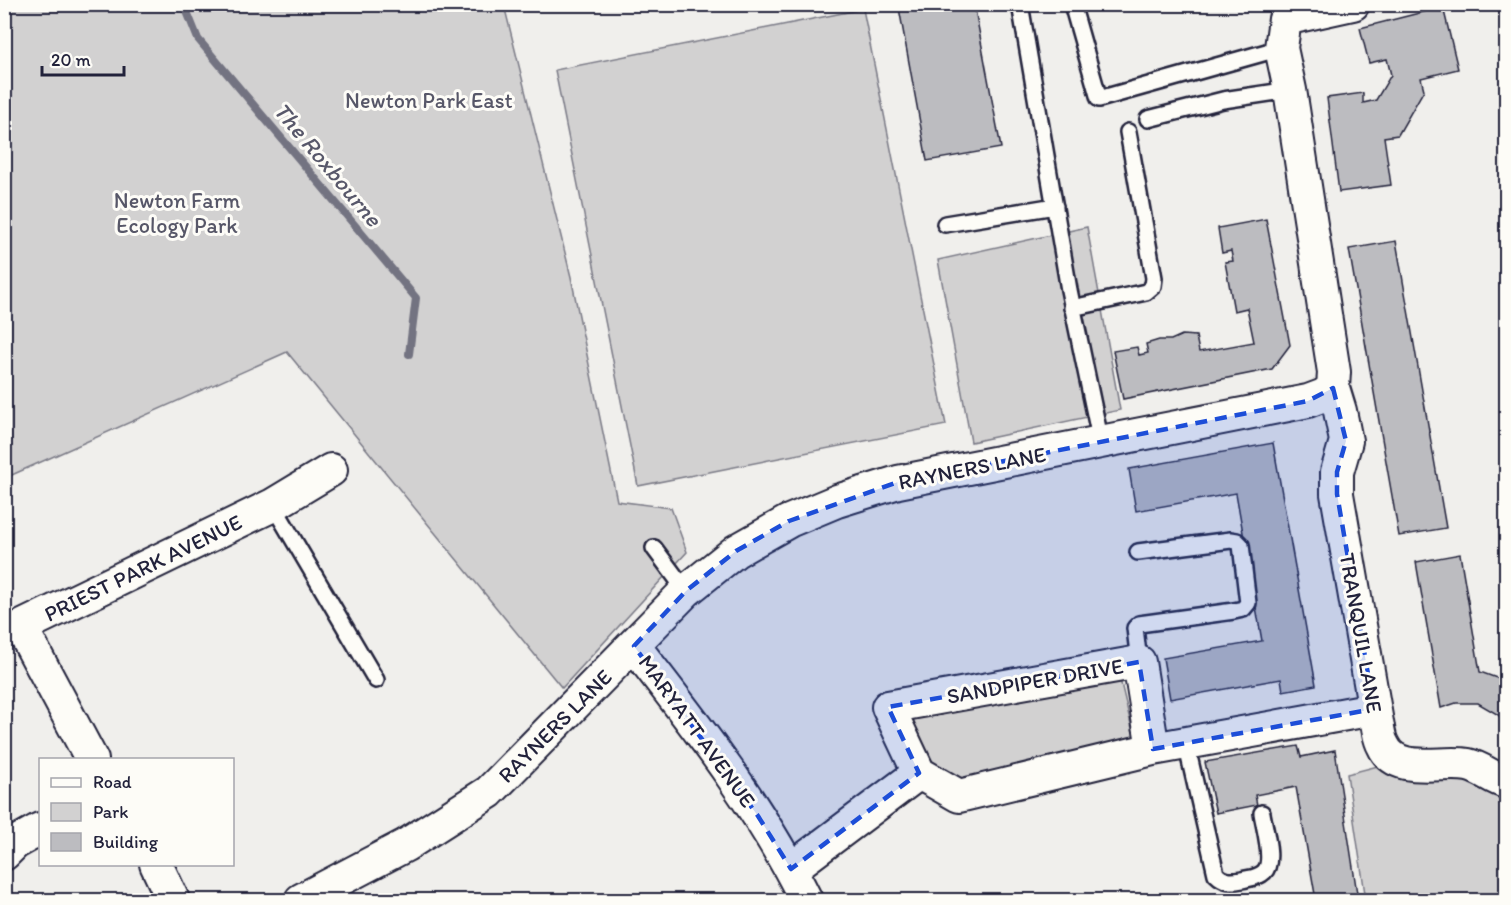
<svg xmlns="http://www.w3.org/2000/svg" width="1511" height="905" font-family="Itim,sans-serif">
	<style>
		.green { fill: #d2d1d1; stroke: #7a7a86; stroke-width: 1.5 }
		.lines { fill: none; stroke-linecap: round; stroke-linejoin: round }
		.stream { stroke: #737381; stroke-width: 8 }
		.building { fill: #bcbcc0; stroke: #22223b; stroke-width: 1.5 }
		.lane-casing { stroke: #22223b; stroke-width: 20 }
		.street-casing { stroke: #22223b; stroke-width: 36 }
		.lane { stroke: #fdfcf7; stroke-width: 15 }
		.street { stroke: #fdfcf7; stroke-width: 32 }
		.marked { fill: #1d4ed8; fill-opacity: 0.2; stroke: #1d4ed8; stroke-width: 4.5; stroke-dasharray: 12 8; stroke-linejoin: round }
		.labels { text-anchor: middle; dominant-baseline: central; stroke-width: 6; stroke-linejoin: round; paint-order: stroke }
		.park-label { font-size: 22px; fill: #575768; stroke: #fdfcf7 }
		.street-label { font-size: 22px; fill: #22223b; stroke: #fdfcf7 }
		.water-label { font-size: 24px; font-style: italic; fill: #58586a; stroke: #fdfcf7 }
	</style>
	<rect width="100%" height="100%" fill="#f0efec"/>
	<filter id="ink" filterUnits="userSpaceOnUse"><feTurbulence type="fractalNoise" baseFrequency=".0167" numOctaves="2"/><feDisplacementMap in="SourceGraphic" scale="12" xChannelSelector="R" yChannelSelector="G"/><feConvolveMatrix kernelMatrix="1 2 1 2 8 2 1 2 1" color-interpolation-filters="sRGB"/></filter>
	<g filter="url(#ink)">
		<path class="green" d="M4,5H504L571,277L617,501L671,508L687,552L562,688L287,352L5,478Z
			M863,9L946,425L638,486L555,70Z
			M1087,227L1120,410L971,442L938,260Z
			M1117,667L1138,753L935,785L909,718Z
			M1397,761L1470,766L1506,803V900H1366L1347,774Z"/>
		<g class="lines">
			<path class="stream" d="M184,4L198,39L416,298L409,354"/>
		</g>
		<path class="building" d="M917,4H974L1001,148L927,161L899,8Z
			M1443,7L1458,69L1421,78L1424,90L1398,135L1384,137L1391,185L1339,192L1327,98L1363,93V103L1376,100L1391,75L1387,59L1369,63L1360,28Z
			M1266,219L1290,345L1272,369L1123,399L1113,351L1137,347L1139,355L1148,353L1146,344L1159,340H1171L1182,335L1196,336L1199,352L1254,342L1247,308L1234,311L1225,262L1233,261L1231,251L1222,253L1218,228Z
			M1396,241L1446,528L1399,536L1349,249Z
			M1273,443L1316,685L1283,691L1281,679L1170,699L1163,658L1262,641L1236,493L1136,511L1129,469Z
			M1460,554L1480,672L1505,681L1506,679V722L1497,714L1478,703H1456L1441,708L1416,562Z
			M1298,746L1301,757L1335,750L1358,900H1282L1283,896L1316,900L1296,787L1255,795L1257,805L1216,813L1205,762Z"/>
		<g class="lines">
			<defs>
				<path id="lane" d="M1020,4L1069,290L1101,443
					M1072,4L1099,99L1281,48
					M1148,119L1223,100L1290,90
					M945,224L1055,206
					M1072,308L1146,292L1153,286L1154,278L1128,132
					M273,505L376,680
					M654,548L686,591
					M1138,552L1231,540L1237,541L1241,545L1248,603L1243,609L1234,611L1139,624L1135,628L1139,662
					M1186,743L1216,874C1224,882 1231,882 1242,880C1249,878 1258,878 1264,872C1275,862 1264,827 1262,813"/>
				<path id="street" d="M1353,4L1285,19L1281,48L1290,90L1334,372L1333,388L1340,411L1346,441L1337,472V494L1378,728C1379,733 1380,740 1383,745C1396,776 1442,760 1468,765C1482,768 1493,779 1506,782
					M634,646C697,727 761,808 806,900
					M92,760L21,627L273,505L331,470
					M919,773L959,796L1153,749L1374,709
					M919,773L888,707L1139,662L1153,749
					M4,854L15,843L40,829
					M156,864L173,900
					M791,869L919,773
					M301,900L406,845L489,792L686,591L736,551L789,521L837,501L898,482L1308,401L1324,395L1333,388"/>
			</defs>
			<use href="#lane" class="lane-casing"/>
			<use href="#street" class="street-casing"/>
			<use href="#lane" class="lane"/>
			<use href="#street" class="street"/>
		</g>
	</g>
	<path class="marked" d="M1333,388L1346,441L1337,472V494L1374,709L1153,749L1139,662L888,707L919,773L791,869L758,816L634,646L686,591L736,551L789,521L898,482L1308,401Z"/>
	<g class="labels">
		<g class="park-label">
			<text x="429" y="100">Newton Park East</text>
			<text x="177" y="200">Newton Farm<tspan x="177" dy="25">Ecology Park</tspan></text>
		</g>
		<g class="street-label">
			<text transform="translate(972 468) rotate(-11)">RAYNERS LANE</text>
			<text transform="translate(143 568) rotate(-26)">PRIEST PARK AVENUE</text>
			<text transform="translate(1361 633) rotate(80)">TRANQUIL LANE</text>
			<text transform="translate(1035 681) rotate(-10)">SANDPIPER DRIVE</text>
			<text transform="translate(555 726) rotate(-45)">RAYNERS LANE</text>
			<text transform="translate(697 731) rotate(54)">MARYATT AVENUE</text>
		</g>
		<g class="water-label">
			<text transform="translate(328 164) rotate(50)">The Roxbourne</text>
		</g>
	</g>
	<rect width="1511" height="905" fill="none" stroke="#fdfcf7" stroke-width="24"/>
	<rect x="12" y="12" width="1487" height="881" fill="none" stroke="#22223b" stroke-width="2" filter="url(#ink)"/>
	<rect x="39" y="758" width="195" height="108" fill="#fdfcf7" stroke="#a5a5ac" stroke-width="1.5"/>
	<rect x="51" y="778" width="30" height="9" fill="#fdfcf7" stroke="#a5a5ac" stroke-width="1.5"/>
	<text x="93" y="788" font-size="18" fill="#22223b">Road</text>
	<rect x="51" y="803" width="30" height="18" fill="#d2d1d1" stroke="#a5a5ac" stroke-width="1.5"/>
	<text x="93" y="818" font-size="18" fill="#22223b">Park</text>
	<rect x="51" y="833" width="30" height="18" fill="#bcbcc0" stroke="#a5a5ac" stroke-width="1.5"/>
	<text x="93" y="848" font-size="18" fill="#22223b">Building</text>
	<path d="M42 66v9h82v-9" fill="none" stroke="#22223b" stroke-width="3"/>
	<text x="51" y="66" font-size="18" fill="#22223b" stroke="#fdfcf7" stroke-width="4.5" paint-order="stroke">20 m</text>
</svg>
